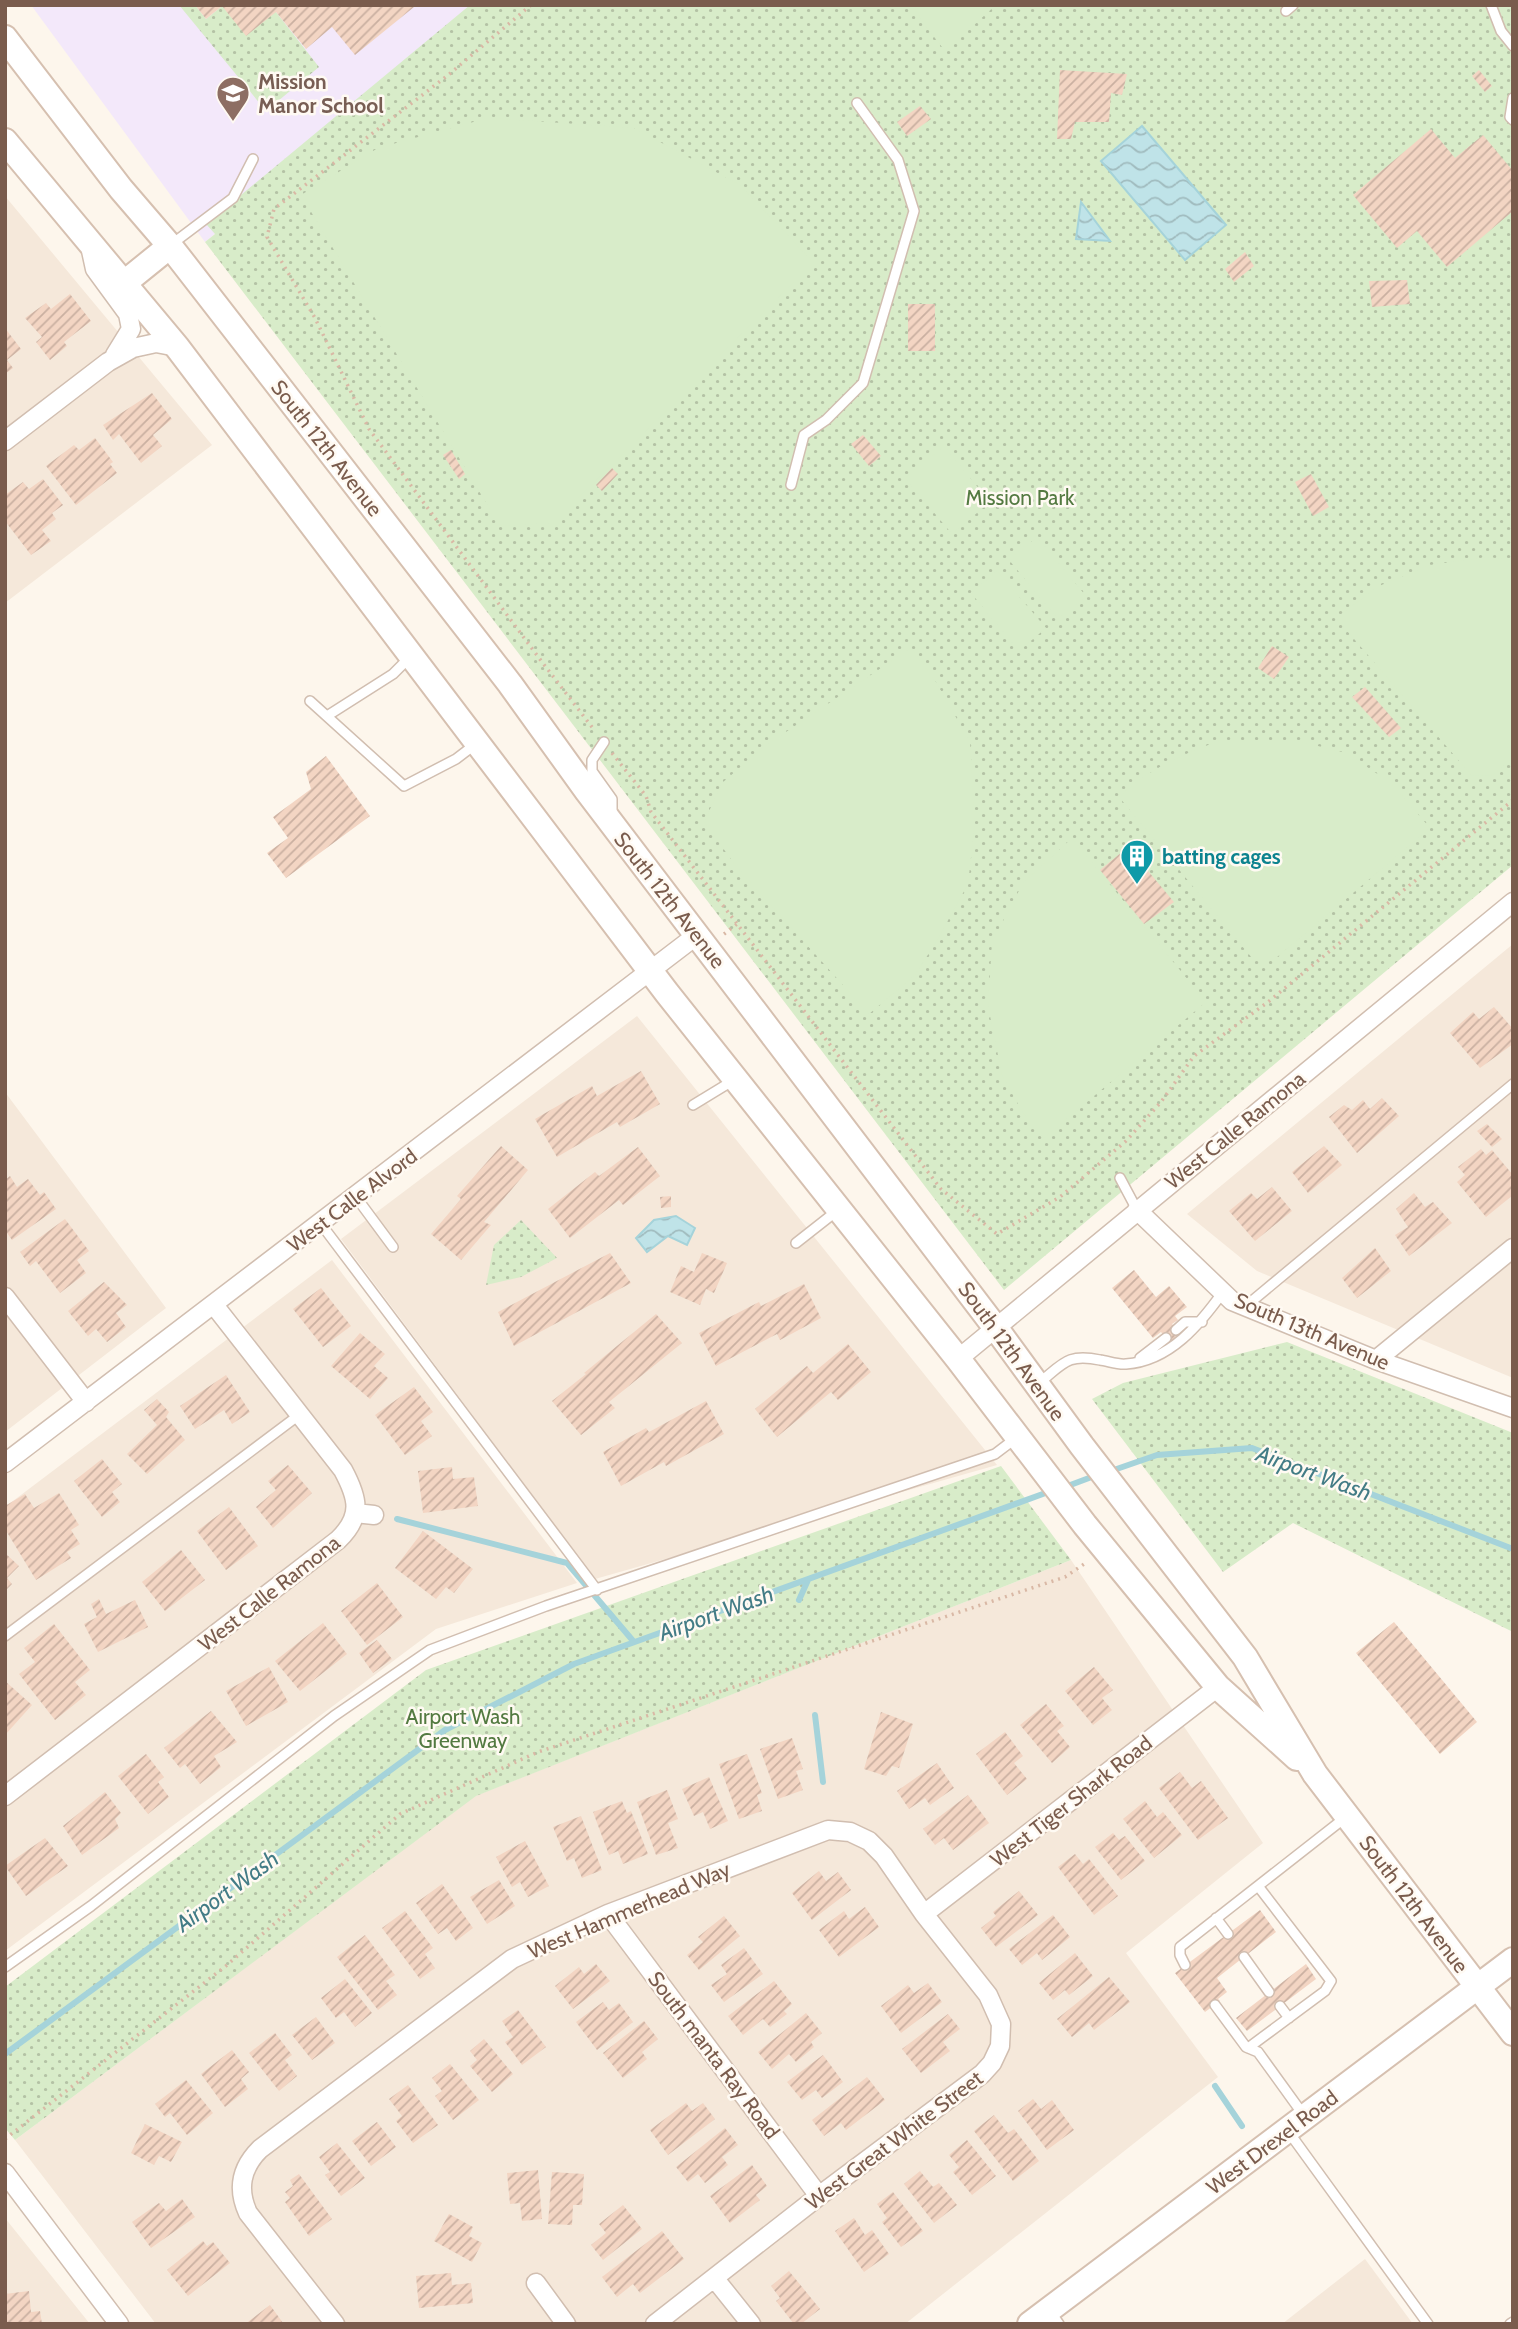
<svg xmlns="http://www.w3.org/2000/svg" width="1518" height="2329" font-family="Cabin,sans-serif">
	<style>
		.residential { fill: #f5e8da }
		.education { fill: #f3e8fa }
		.grass { fill: url(#grass-dots) }
		.garden { fill: #d8ecc9 }
		.water { fill: url(#water-waves); stroke: #a5d3da; stroke-width: 2 }
		.lines { fill: none; stroke-linecap: round; stroke-linejoin: round }
		.stream { stroke: #a5d3da; stroke-width: 6 }
		.building { fill: url(#building-hatch) }
		.lane-casing { stroke: #d1beb0; stroke-width: 12 }
		.street-casing { stroke: #d1beb0; stroke-width: 21 }
		.secondary-casing { stroke: #d6c0b0; stroke-width: 28 }
		.path { stroke: #d9b8a5; stroke-width: 3.5; stroke-dasharray: 2 5; stroke-linecap: butt }
		.lane { stroke: #fff; stroke-width: 9 }
		.street { stroke: #fff; stroke-width: 18 }
		.secondary { stroke: #fff; stroke-width: 24 }
		.labels { text-anchor: middle; dominant-baseline: central; stroke-width: 5; stroke-linejoin: round; paint-order: stroke }
		.education-label { font-size: 21px; font-weight: bold; fill: #785e54; stroke: #fffaf3; text-anchor: start }
		.street-label { font-size: 21px; fill: #7a5c4d; stroke: #fffaf3 }
		.park-label { font-size: 21px; fill: #537a41; stroke: #fffaf3 }
		.culture-label { font-size: 21px; font-weight: bold; fill: #0d838f; stroke: #fffaf3; text-anchor: start }
		.water-label { font-size: 23px; font-style: italic; fill: #437c86; stroke: #fffaf3 }
	</style>
	<defs>
		<pattern id="grass-dots" width="8" height="8" patternUnits="userSpaceOnUse" patternTransform="scale(1.75)"><rect width="8" height="8" fill="#d8ecc9"/><path d="M2 2h.1M6 6h.1" fill="none" stroke="#b4c2a5" stroke-width="1.8" stroke-linecap="round"/></pattern>
		<pattern id="water-waves" width="16" height="10" patternUnits="userSpaceOnUse" patternTransform="scale(1.75)"><rect width="16" height="10" fill="#bfe3e8"/><path d="M0 5q4-4 8 0t8 0" fill="none" stroke="#a0bbbe"/></pattern>
		<pattern id="building-hatch" width="6" height="6" patternUnits="userSpaceOnUse" patternTransform="scale(1.75)"><rect width="6" height="6" fill="#f3d5c3"/><path d="M-1 1l2-2M0 6l6-6M5 7l2-2" fill="none" stroke="#cab0a1"/></pattern>
	</defs>
	<rect width="100%" height="100%" fill="#fdf6ec"/>
	<path class="residential" d="M5,196L212,445L5,603Z
		M1513,944V1378L1257,1271L1187,1214Z
		M637,1016L997,1465L595,1579L341,1239Z
		M5,1092L166,1308L5,1432Z
		M332,1260L577,1583L436,1629L5,1951V1507Z
		M1071,1560L1263,1843L1126,1953L1218,2077L905,2324H156L15,2140L475,1796Z
		M5,2218L90,2324H5Z
		M1365,2259L1413,2324H1282Z"/>
	<path class="education" d="M31,5H491L205,242Z"/>
	<path class="grass" d="M179,5H195L206,19L222,6L276,12L319,67L266,111Z
		M470,5H1513V865L1004,1290L205,242L215,234L206,224Z
		M521,1220L557,1258L521,1277L486,1285L494,1245Z
		M1287,1342L1513,1433V1632L1293,1523L1223,1572L1092,1399L1123,1383Z
		M1001,1466L1071,1560L476,1796L15,2140L5,2128V1987L426,1670Z"/>
	<path class="garden" d="M914,5H996L945,51L921,20Z
		M488,118L634,128L740,185L813,262L554,523L500,526L301,195L378,148Z
		M944,446L990,502L952,534L905,478Z
		M1037,537L1086,596L1058,619L1009,560Z
		M1487,557L1513,560V758L1492,775L1472,776L1336,618L1379,586L1430,565Z
		M997,571L1046,628L1019,651L971,593Z
		M911,648L936,682L970,742L975,822L968,884L935,944L914,976L869,1014L736,866L704,822L722,783L765,746Z
		M1221,740H1294L1346,753L1391,783L1430,828L1276,958H1252L1119,797C1152,767 1179,756 1221,740Z
		M1072,838L1206,1002L1044,1138L1023,1113L1002,1075L988,1006L992,942L1023,883Z"/>
	<path class="water" d="M1142,126L1226,225L1185,260L1101,161Z
		M1081,202L1110,241L1076,239Z
		M676,1216L695,1228L687,1245L668,1236L647,1252L636,1238L654,1220Z"/>
	<g class="lines">
		<path class="stream" d="M1108,1472L1157,1455L1252,1448L1513,1549
			M1065,1487L1097,1475
			M397,1519L567,1563L634,1642
			M799,1600L808,1580
			M815,1715L823,1782
			M5,2054L445,1730L574,1664L1051,1491
			M1215,2086L1242,2126"/>
	</g>
	<path class="building" d="M195,5H412L414,7L355,55L332,27L306,49L276,12L246,36L222,6L206,19Z
		M1060,70L1127,74L1122,95L1111,93L1109,122H1075L1071,139H1057Z
		M1479,70L1492,86L1485,92L1472,76Z
		M920,106L931,119L907,136L897,122Z
		M1431,129L1455,158L1483,135L1513,171V211L1447,267L1417,231L1397,248L1353,195Z
		M1245,252L1254,266L1234,282L1225,269Z
		M1407,280L1410,304L1372,307L1369,281Z
		M70,294L91,321L64,342L67,346L50,360L36,342L42,337L25,318L46,303L51,309Z
		M908,304H935V351H908Z
		M5,328L21,349L7,360L13,368L5,374Z
		M152,393L172,419L153,435L162,446L141,463L119,434L113,440L103,425Z
		M863,435L881,456L869,466L851,444Z
		M95,438L113,462L110,464L117,473L76,505L46,466L74,445L79,450Z
		M451,450L465,474L459,479L443,455Z
		M612,468L618,474L602,491L596,485Z
		M1311,474L1329,507L1313,516L1295,482Z
		M43,479L63,505L52,513L56,519L42,530L51,541L31,555L5,521V495L23,482L29,489Z
		M1272,646L1289,657L1274,679L1258,668Z
		M1365,687L1401,728L1389,737L1352,697Z
		M326,756L370,816L286,878L267,853L288,838L273,817L311,789L306,772Z
		M1128,847L1174,902L1144,924L1100,870Z
		M1494,1007L1513,1029V1044L1480,1068L1450,1033L1473,1012L1479,1019Z
		M641,1071L660,1104L620,1127L617,1122L557,1157L535,1119L592,1086L597,1096Z
		M1382,1098L1399,1116L1357,1153L1329,1117L1344,1105L1352,1110L1363,1100L1370,1109Z
		M1487,1124L1502,1139L1492,1147L1477,1131Z
		M501,1146L528,1170L484,1222L491,1225L461,1260L431,1234L461,1199L457,1196Z
		M1324,1146L1342,1165L1308,1193L1292,1172Z
		M638,1147L660,1176L623,1205L619,1200L570,1238L548,1209L595,1172L599,1176Z
		M1481,1149L1486,1155L1492,1150L1513,1175V1195L1486,1217L1457,1182L1465,1175L1458,1167Z
		M10,1176L17,1187L28,1179L40,1195L44,1192L56,1209L12,1240L5,1230V1180Z
		M1272,1187L1292,1211L1255,1241L1229,1211L1251,1193L1257,1199Z
		M1414,1193L1425,1207L1433,1202L1452,1223L1409,1256L1395,1235L1408,1227L1396,1209Z
		M671,1196V1207L661,1208L660,1197Z
		M65,1219L89,1251L77,1260L86,1273L60,1293L36,1261L30,1266L20,1252Z
		M1375,1248L1391,1271L1357,1298L1342,1278Z
		M610,1253L631,1283L514,1346L498,1312Z
		M702,1253L727,1263L714,1293L706,1289L700,1305L670,1292L681,1266L694,1272Z
		M1134,1270L1156,1297L1169,1286L1187,1307L1175,1316L1178,1320L1172,1324L1180,1334L1170,1343L1161,1332L1153,1338L1112,1288Z
		M104,1282L127,1305L116,1313L126,1327L107,1342L96,1329L88,1336L68,1311Z
		M804,1284L821,1318L780,1340L777,1334L716,1366L699,1333L759,1302L761,1306Z
		M321,1288L351,1326L323,1347L293,1309Z
		M656,1314L682,1343L609,1402L615,1408L581,1435L552,1401L586,1374L584,1373Z
		M360,1333L385,1354L374,1366L388,1378L370,1399L331,1366Z
		M848,1344L871,1372L838,1400L831,1392L777,1437L755,1409L807,1366L813,1373Z
		M226,1375L250,1412L232,1424L224,1410L195,1429L180,1406Z
		M414,1387L433,1412L421,1421L432,1436L405,1455L375,1415Z
		M157,1399L169,1412L166,1417L185,1440L147,1474L127,1454L157,1425L144,1410Z
		M706,1401L724,1434L666,1466L664,1462L621,1486L603,1452L646,1428L649,1432Z
		M102,1459L122,1484L112,1492L120,1502L102,1517L74,1481Z
		M288,1465L312,1493L273,1528L256,1507L276,1490L268,1481Z
		M452,1467L453,1479L474,1477L478,1506L423,1513L418,1471Z
		M59,1493L79,1525L71,1530L80,1544L67,1552L71,1558L36,1580L5,1529V1506L25,1494L34,1508Z
		M229,1507L258,1546L226,1570L197,1531Z
		M423,1531L473,1569L454,1593L446,1587L436,1599L395,1568Z
		M181,1550L205,1580L165,1611L142,1582Z
		M5,1553L19,1566L7,1578L12,1584L5,1591Z
		M377,1583L403,1617L367,1645L341,1611Z
		M99,1599L106,1614L135,1600L148,1627L98,1652L84,1624L97,1617L91,1604Z
		M1394,1622L1477,1722L1440,1754L1356,1653Z
		M323,1623L347,1654L300,1691L275,1661Z
		M54,1624L90,1670L75,1682L86,1695L55,1720L19,1674L35,1662L24,1648Z
		M377,1640L392,1659L373,1673L359,1653Z
		M269,1667L288,1702L246,1726L226,1691Z
		M1094,1667L1113,1690L1102,1698L1112,1710L1093,1725L1065,1691Z
		M5,1681L32,1705L5,1735Z
		M1046,1704L1064,1726L1057,1731L1070,1747L1052,1763L1020,1725Z
		M211,1711L237,1742L214,1756L221,1767L200,1784L185,1764L180,1768L164,1748Z
		M881,1712L913,1724L899,1768L892,1766L886,1776L864,1769Z
		M1005,1732L1023,1756L1014,1763L1027,1779L1007,1795L976,1754Z
		M792,1738L803,1769L796,1771L803,1790L778,1799L760,1749Z
		M146,1754L164,1777L158,1782L169,1797L148,1814L118,1776Z
		M747,1754L762,1793L757,1795L762,1811L739,1819L719,1764Z
		M937,1763L954,1788L930,1805L925,1798L909,1809L897,1791Z
		M1180,1772L1192,1788L1201,1781L1228,1818L1198,1840L1159,1788Z
		M709,1777L728,1821L710,1829L703,1812L694,1816L682,1789Z
		M667,1790L678,1819L668,1823L678,1848L656,1855L637,1802Z
		M105,1792L121,1813L115,1819L119,1828L82,1855L63,1826Z
		M968,1795L989,1823L953,1850L944,1838L935,1845L923,1829Z
		M622,1801L627,1813L631,1811L648,1854L623,1864L618,1851L609,1855L593,1812Z
		M1145,1801L1157,1817L1163,1812L1182,1835L1154,1858L1123,1819Z
		M581,1816L602,1870L582,1878L574,1858L567,1861L553,1827Z
		M1113,1833L1119,1840L1125,1836L1145,1861L1121,1880L1095,1847Z
		M45,1838L68,1866L26,1896L5,1866Z
		M525,1841L549,1886L528,1897L520,1882L512,1887L496,1857Z
		M1075,1854L1083,1864L1089,1859L1118,1896L1094,1915L1058,1867Z
		M819,1871L826,1881L838,1872L851,1890L812,1920L792,1893Z
		M499,1880L515,1906L487,1924L470,1897Z
		M442,1884L473,1928L456,1941L447,1928L438,1934L416,1903Z
		M1019,1891L1038,1915L996,1947L981,1928L996,1916L993,1912Z
		M865,1907L879,1927L839,1957L819,1930L844,1911L849,1919Z
		M1260,1910L1276,1932L1217,1978L1227,1992L1218,1999L1220,2001L1205,2012L1175,1973Z
		M405,1911L433,1948L425,1954L435,1968L420,1979L382,1928Z
		M1053,1915L1070,1937L1042,1960L1037,1953L1022,1965L1009,1949Z
		M724,1916L740,1936L699,1970L687,1955L703,1942L698,1937Z
		M365,1935L395,1975L386,1981L397,1995L378,2010L337,1957Z
		M744,1948L763,1974L724,2002L711,1985L727,1974L721,1965Z
		M1075,1953L1093,1976L1069,1995L1065,1990L1053,2000L1039,1983Z
		M596,1964L610,1981L573,2009L555,1986L579,1967L584,1974Z
		M1306,1964L1316,1979L1247,2031L1236,2018Z
		M1109,1977L1130,2002L1094,2030L1089,2023L1072,2037L1057,2019Z
		M345,1979L372,2013L355,2027L344,2012L336,2018L321,1998Z
		M774,1981L792,2004L784,2011L787,2014L770,2027L763,2019L743,2035L728,2016Z
		M928,1983L942,2002L901,2033L881,2006L908,1985L914,1993Z
		M603,2002L609,2010L619,2003L633,2022L597,2050L576,2022Z
		M518,2010L546,2047L522,2065L505,2042L513,2037L502,2021Z
		M806,2013L822,2033L811,2042L814,2047L796,2062L789,2054L772,2069L758,2052Z
		M948,2014L960,2029L943,2042L950,2051L921,2073L902,2049Z
		M316,2017L335,2043L312,2060L292,2035Z
		M644,2021L658,2039L642,2052L647,2059L623,2078L603,2053Z
		M275,2033L292,2055L285,2060L297,2076L279,2091L249,2053Z
		M484,2039L513,2074L492,2092L470,2066L477,2060L470,2051Z
		M232,2050L249,2072L241,2079L248,2089L225,2107L201,2074Z
		M823,2055L843,2082L822,2098L816,2090L802,2100L787,2082Z
		M450,2064L479,2100L453,2120L435,2096L442,2091L432,2078Z
		M867,2077L885,2100L846,2130L841,2123L824,2136L812,2120Z
		M186,2080L213,2113L187,2135L170,2113L165,2117L155,2104Z
		M408,2085L438,2125L413,2143L396,2121L402,2116L389,2099Z
		M1033,2099L1041,2109L1052,2100L1074,2130L1047,2150L1018,2111Z
		M686,2103L692,2111L703,2103L715,2119L668,2155L650,2130Z
		M994,2115L1008,2133L1014,2129L1039,2161L1013,2181L974,2131Z
		M377,2122L396,2147L371,2166L352,2141Z
		M145,2124L182,2142L171,2162L159,2156L154,2165L131,2153Z
		M725,2128L738,2145L722,2157L728,2165L705,2183L698,2174L688,2182L676,2167Z
		M967,2140L996,2176L972,2195L953,2172L959,2167L949,2155Z
		M337,2143L365,2178L341,2196L325,2175L330,2172L319,2157Z
		M752,2165L767,2186L756,2195L760,2200L730,2223L710,2196Z
		M538,2170L542,2219L522,2221L520,2203L510,2204L507,2173Z
		M920,2171L933,2187L939,2183L957,2205L934,2223L904,2184Z
		M552,2172L584,2174L582,2205H573L572,2225L548,2224Z
		M299,2174L332,2219L309,2236L285,2202L290,2198L285,2192L293,2186L290,2180Z
		M893,2192L923,2231L901,2247L882,2222L887,2218L877,2204Z
		M182,2199L195,2217L151,2248L132,2222L159,2203L166,2211Z
		M623,2205L642,2229L603,2260L591,2245L606,2233L599,2224Z
		M449,2214L473,2227L469,2236L482,2243L472,2262L434,2241Z
		M854,2218L865,2235L872,2230L889,2254L864,2272L835,2231Z
		M662,2231L684,2259L640,2293L633,2284L617,2297L602,2277Z
		M203,2241L207,2246L213,2242L230,2263L188,2296L167,2270Z
		M789,2271L820,2309L801,2324H794L776,2301L780,2298L771,2286Z
		M451,2273L452,2285L471,2283L473,2303L419,2308L416,2276Z
		M29,2291L31,2312L40,2311L42,2324H5V2294Z
		M270,2305L283,2323L282,2324H245Z"/>
	<g class="lines">
		<defs>
			<path id="lane" d="M1491,5L1501,31L1513,46
				M1286,11L1293,5
				M1513,98L1510,117L1513,120
				M172,244L233,198L253,159
				M791,485L804,435L826,420L863,383L914,211L898,160L857,103
				M310,701L404,786L456,759L477,743
				M327,716L393,674L410,657
				M604,742L592,760V771L612,799V813
				M693,1105L734,1080
				M1120,1178L1137,1210
				M356,1197L393,1247
				M321,1224L597,1590
				M796,1243L838,1210
				M1246,1306L1513,1084
				M1176,1330L1185,1322H1202
				M1140,1358L1166,1338
				M1039,1383C1063,1364 1067,1353 1100,1360C1108,1361 1118,1365 1126,1364C1170,1361 1200,1324 1223,1292
				M5,1636L299,1415
				M1216,1918L1228,1934
				M1244,1957L1269,1992
				M1185,1965L1180,1955V1947L1346,1817
				M5,1967L91,1906L334,1716L430,1650L546,1606L995,1454L1016,1438
				M1215,2005L1246,2047L1258,2052L1305,2117
				M1280,2006L1289,2018
				M1248,2048L1325,1991L1331,1981L1258,1886
				M1288,2131L1428,2324
				M1050,2311L1059,2324
				M1510,2324L1513,2322"/>
			<path id="street" d="M90,246L95,269L128,314L131,329L115,355
				M5,441L108,362L133,348L156,343L177,347
				M1137,1210L1232,1301L1376,1360L1513,1408
				M5,1297L86,1402
				M958,1359L1513,902
				M1376,1360L1513,1248
				M5,1463L697,935
				M355,1513L374,1515
				M5,1796L338,1540C363,1516 358,1498 343,1470L214,1305
				M608,1914L819,2196
				M924,1914L1218,1687
				M5,2173L119,2324
				M715,2279L751,2324
				M536,2283L566,2324
				M335,2324L248,2213C237,2189 241,2168 260,2149L512,1959L608,1914L828,1830L850,1832L869,1841L884,1856L924,1914L988,1995L1001,2024L1000,2046L992,2063L982,2074L819,2196L655,2324"/>
			<path id="secondary" d="M5,38L121,189L170,246L510,684L587,791L995,1327L1082,1446L1245,1657L1315,1774L1513,2033
				M5,141L177,347L667,993L958,1359L1085,1525L1218,1687L1297,1758
				M123,284L170,246
				M1030,2324L1513,1960"/>
		</defs>
		<use href="#lane" class="lane-casing"/>
		<use href="#street" class="street-casing"/>
		<use href="#secondary" class="secondary-casing"/>
		<path class="path" d="M531,5L447,76L274,209L267,237L315,318L369,429L542,662L595,731
			M612,753L646,796L651,812L941,1189L997,1234L1060,1197L1126,1141L1161,1102L1194,1056L1268,1002L1513,800
			M724,934L737,924
			M5,2139L227,1965L400,1814L538,1752L1065,1577L1087,1562"/>
		<use href="#lane" class="lane"/>
		<use href="#street" class="street"/>
		<use href="#secondary" class="secondary"/>
	</g>
	<defs>
		<symbol id="school-pin" viewBox="-11 -11 22 30"><path d="M0 17L-7.5 6A9.5 9.5 0 1 1 7.5 6Z" fill="#8d6e63" stroke="#fffaf3"/><path d="M0-5L7-2L0 1L-7-2ZM-4 1L0 2.5L4 1V4Q0 6-4 4Z" fill="#fff"/></symbol>
		<symbol id="building-pin" viewBox="-11 -11 22 30"><path d="M0 17L-7.5 6A9.5 9.5 0 1 1 7.5 6Z" fill="#0f9aa8" stroke="#fffaf3"/><path d="M-4-6H4V6H1V3H-1V6H-4ZM-2.5-4.3h1.7v1.8h-1.7ZM.8-4.3h1.7v1.8H.8ZM-2.5-1h1.7V.8h-1.7ZM.8-1h1.7V.8H.8Z" fill="#fff"/></symbol>
	</defs>
	<g fill-rule="evenodd">
		<use href="#school-pin" x="214" y="74" width="38" height="52"/>
		<use href="#building-pin" x="1118" y="837" width="38" height="52"/>
	</g>
	<g class="labels">
		<g class="education-label">
			<text x="258" y="81">Mission<tspan x="258" dy="24">Manor School</tspan></text>
		</g>
		<g class="street-label">
			<text transform="translate(327 448) rotate(52)">South 12th Avenue</text>
			<text transform="translate(670 900) rotate(52)">South 12th Avenue</text>
			<text transform="translate(1235 1130) rotate(-39)">West Calle Ramona</text>
			<text transform="translate(352 1200) rotate(-37)">West Calle Alvord</text>
			<text transform="translate(1312 1331) rotate(23)">South 13th Avenue</text>
			<text transform="translate(1012 1351) rotate(54)">South 12th Avenue</text>
			<text transform="translate(269 1593) rotate(-38)">West Calle Ramona</text>
			<text transform="translate(1071 1801) rotate(-38)">West Tiger Shark Road</text>
			<text transform="translate(1414 1904) rotate(53)">South 12th Avenue</text>
			<text transform="translate(629 1910) rotate(-23)">West Hammerhead Way</text>
			<text transform="translate(714 2055) rotate(53)">South manta Ray Road</text>
			<text transform="translate(894 2140) rotate(-37)">West Great White Street</text>
			<text transform="translate(1272 2142) rotate(-37)">West Drexel Road</text>
		</g>
		<g class="park-label">
			<text x="1020" y="497">Mission Park</text>
			<text x="463" y="1716">Airport Wash<tspan x="463" dy="24">Greenway</tspan></text>
		</g>
		<g class="culture-label">
			<text x="1162" y="856">batting cages</text>
		</g>
		<g class="water-label">
			<text transform="translate(1314 1473) rotate(20)">Airport Wash</text>
			<text transform="translate(716 1613) rotate(-20)">Airport Wash</text>
			<text transform="translate(227 1891) rotate(-36)">Airport Wash</text>
		</g>
	</g>
	<rect width="1518" height="2329" fill="none" stroke="#7a5c4d" stroke-width="14"/>
</svg>
